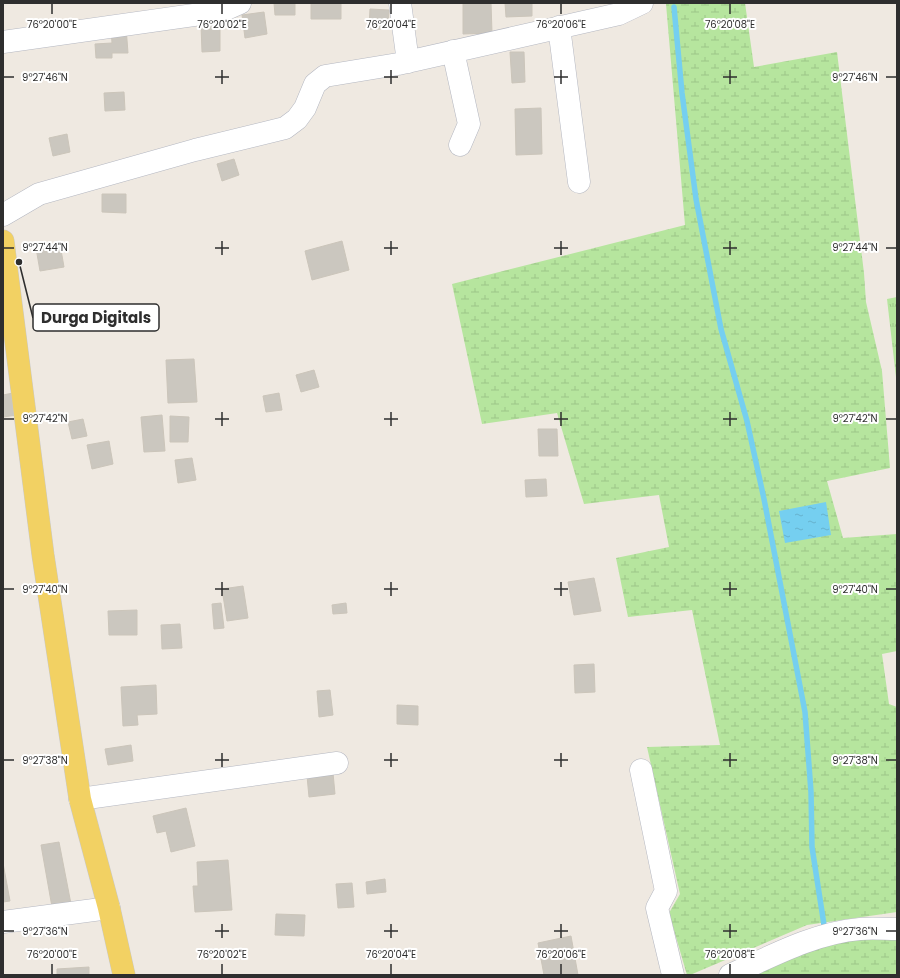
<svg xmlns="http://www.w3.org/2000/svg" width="900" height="978" font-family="Poppins,sans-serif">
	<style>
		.wetland { fill: url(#wetland-marsh) }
		.park { fill: url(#park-tufts) }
		.water { fill: url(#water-ripples) }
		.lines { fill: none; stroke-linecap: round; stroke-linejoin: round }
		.stream { stroke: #75cff0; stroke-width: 5.5 }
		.building { fill: #cbc7bf; stroke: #cbc5ba }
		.minor-casing { stroke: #b4b7c1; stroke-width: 23 }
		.major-casing { stroke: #c9c9c9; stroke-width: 23 }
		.minor { stroke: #fff; stroke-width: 22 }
		.major { stroke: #f2d163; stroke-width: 22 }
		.ticks { fill: none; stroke: #2e2e2e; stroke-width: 1.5 }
		.ticks-label { font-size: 10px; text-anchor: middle; fill: #2e2e2e; stroke: #fff; stroke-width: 4; stroke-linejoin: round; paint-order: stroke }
		.leader { fill: none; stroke: #2e2e2e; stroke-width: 1.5 }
		.callout-dot { fill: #2e2e2e; stroke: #fff; stroke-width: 1.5 }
		.callout { fill: #fff; stroke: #2e2e2e; stroke-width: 1.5 }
		.callout-label { font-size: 15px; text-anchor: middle; font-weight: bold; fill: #2e2e2e }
	</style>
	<defs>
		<pattern id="wetland-marsh" width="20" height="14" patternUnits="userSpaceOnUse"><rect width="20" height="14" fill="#b6e59e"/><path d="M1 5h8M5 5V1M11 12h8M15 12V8" fill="none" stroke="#9dc588"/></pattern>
		<pattern id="park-tufts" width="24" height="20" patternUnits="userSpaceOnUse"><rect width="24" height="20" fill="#b6e59e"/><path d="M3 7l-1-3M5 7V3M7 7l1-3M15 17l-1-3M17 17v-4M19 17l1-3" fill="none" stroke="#9dc588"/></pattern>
		<pattern id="water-ripples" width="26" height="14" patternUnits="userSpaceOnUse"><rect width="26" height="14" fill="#75cff0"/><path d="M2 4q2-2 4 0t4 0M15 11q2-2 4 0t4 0" fill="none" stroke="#66b2ce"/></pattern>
	</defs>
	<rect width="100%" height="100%" fill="#efe9e1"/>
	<path class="wetland" d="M675,3H745L754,67L837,52L864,273L866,302L882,371L890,468L827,481L843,538L897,534V651L882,654L889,704L897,707V912L807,925L690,975H687L669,913L680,894L647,747L720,745L692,610L628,617L616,558L669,547L659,495L584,504L557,413L482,424L452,284L685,225L666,4Z
		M897,935V975H749L822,943Z"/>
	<path class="park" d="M897,297V386L887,299Z"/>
	<path class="water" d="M826,502L831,535L785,543L779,511Z"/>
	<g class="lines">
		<path class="stream" d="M674,7L682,93L696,199L721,329L747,421L764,499L805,712L811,792L812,847L824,925"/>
	</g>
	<path class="building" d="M274,3H295V15H275Z
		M311,3H341V19H311Z
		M463,3H491L492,33L463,34Z
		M505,3H532V16L506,17Z
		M370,9L389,10L388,29H369Z
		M264,12L267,34L245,38L242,15Z
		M201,25H220V51L202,52Z
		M126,27L128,53H112V58H96L95,44L112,43L111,28Z
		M510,52H524L525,82L512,83Z
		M124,92L125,110L105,111L104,93Z
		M541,108L542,154L516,155L515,109Z
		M67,134L70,152L53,156L49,138Z
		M234,159L239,175L222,181L217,164Z
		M102,194H126V213L102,212Z
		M342,241L349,270L312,280L305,251Z
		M60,244L64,267L40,271L36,248Z
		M194,359L197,402L168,403L166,360Z
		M314,370L319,387L301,392L296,375Z
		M13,393L17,415L3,417V395Z
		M279,393L282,410L266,412L263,396Z
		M162,415L165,451L144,452L141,417Z
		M170,416L189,417L188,442H170Z
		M83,419L87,436L72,439L68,422Z
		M538,429H557L558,456H539Z
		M109,441L113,464L92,469L87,445Z
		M192,458L196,480L178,483L175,460Z
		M546,479L547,496L526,497L525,480Z
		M594,578L601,611L574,615L568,582Z
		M243,586L248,618L227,621L222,589Z
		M221,603L224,628L214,629L212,604Z
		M346,603L347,613L333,614L332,605Z
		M137,610V635H109L108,611Z
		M180,624L182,648L162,649L161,625Z
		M594,664L595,692L575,693L574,665Z
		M156,685L157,714L137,715L138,725L123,726L121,687Z
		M330,690L333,715L319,717L317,691Z
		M397,705L418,706V725L397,724Z
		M131,745L133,761L108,765L105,749Z
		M333,773L335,794L309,797L307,776Z
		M186,808L195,846L171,852L166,831L157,833L153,816Z
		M59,842L71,904L52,907L41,845Z
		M228,860L232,910L195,912L193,886H198L197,862Z
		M3,863L10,901L3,902Z
		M385,879L386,892L367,894L366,882Z
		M352,883L354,907L338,908L336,884Z
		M276,914L305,915L304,936L275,935Z
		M571,936L578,975H544L538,943Z
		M89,967V975H57V969Z"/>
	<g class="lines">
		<defs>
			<path id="minor" d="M400,3L408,62
				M559,27L579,182
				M3,42L222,11L240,3
				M453,51L469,124L460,145
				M3,215L39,194L195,150L285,128L297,119L305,108L315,84L325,76L398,64L619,14L642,3
				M641,770L666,891L657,908L673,975
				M80,799L337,763
				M3,922L109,908
				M730,975C772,956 814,933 860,929C872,928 885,929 897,929"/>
			<path id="major" d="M3,241L43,555L80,799L109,908L124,975"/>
		</defs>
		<use href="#minor" class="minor-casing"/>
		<use href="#major" class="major-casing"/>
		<use href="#minor" class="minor"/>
		<use href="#major" class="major"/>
	</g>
	<path class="ticks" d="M52,4V14M222,4V14M391,4V14M561,4V14M730,4V14M222,70V84M391,70V84M561,70V84M730,70V84M4,77H14M215,77H229M384,77H398M554,77H568M723,77H737M886,77H896M222,241V255M391,241V255M561,241V255M730,241V255M4,248H14M215,248H229M384,248H398M554,248H568M723,248H737M886,248H896M222,412V426M391,412V426M561,412V426M730,412V426M4,419H14M215,419H229M384,419H398M554,419H568M723,419H737M886,419H896M222,582V596M391,582V596M561,582V596M730,582V596M4,589H14M215,589H229M384,589H398M554,589H568M723,589H737M886,589H896M222,753V767M391,753V767M561,753V767M730,753V767M4,760H14M215,760H229M384,760H398M554,760H568M723,760H737M886,760H896M222,924V938M391,924V938M561,924V938M730,924V938M4,931H14M215,931H229M384,931H398M554,931H568M723,931H737M886,931H896M52,964V974M222,964V974M391,964V974M561,964V974M730,964V974"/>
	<g class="ticks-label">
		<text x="52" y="28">76°20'00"E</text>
		<text x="222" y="28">76°20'02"E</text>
		<text x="391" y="28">76°20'04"E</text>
		<text x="561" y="28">76°20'06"E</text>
		<text x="730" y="28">76°20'08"E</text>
		<text x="45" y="81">9°27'46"N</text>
		<text x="855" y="81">9°27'46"N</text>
		<text x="45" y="251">9°27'44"N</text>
		<text x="855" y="251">9°27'44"N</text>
		<text x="45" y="422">9°27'42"N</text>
		<text x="855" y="422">9°27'42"N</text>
		<text x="45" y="593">9°27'40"N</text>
		<text x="855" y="593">9°27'40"N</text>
		<text x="45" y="764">9°27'38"N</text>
		<text x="855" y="764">9°27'38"N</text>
		<text x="45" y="935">9°27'36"N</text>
		<text x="855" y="935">9°27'36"N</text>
		<text x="52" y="958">76°20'00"E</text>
		<text x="222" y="958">76°20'02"E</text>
		<text x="391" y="958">76°20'04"E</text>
		<text x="561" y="958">76°20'06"E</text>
		<text x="730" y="958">76°20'08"E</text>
	</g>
	<path class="leader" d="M19 262L33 318"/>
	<circle class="callout-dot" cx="19" cy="262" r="4"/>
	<rect class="callout" x="33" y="304" width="126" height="27" rx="4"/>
	<g class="callout-label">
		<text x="96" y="323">Durga Digitals</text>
	</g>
	<rect width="900" height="978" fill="none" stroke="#2e2e2e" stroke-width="8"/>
</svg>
